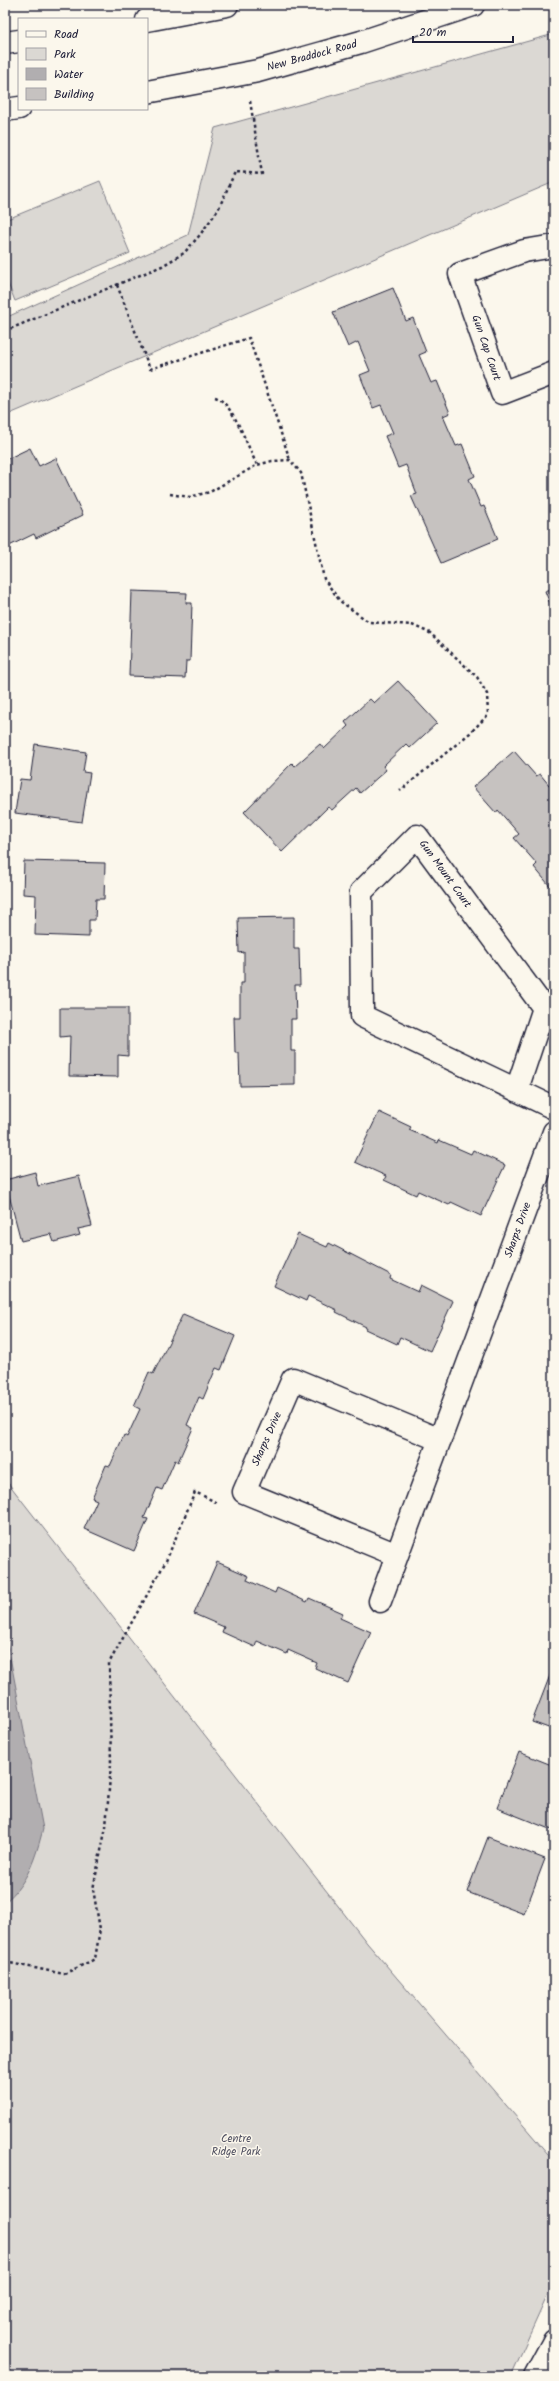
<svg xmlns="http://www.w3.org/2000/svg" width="559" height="2381" font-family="Kalam,sans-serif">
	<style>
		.green { fill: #dbd8d3; stroke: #7e7d87 }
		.water { fill: #b1aeb0; stroke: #787681 }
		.building { fill: #c6c2c0; stroke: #22223b }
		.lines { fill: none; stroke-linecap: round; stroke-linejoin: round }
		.minor-casing { stroke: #22223b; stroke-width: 25 }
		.path { stroke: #22223b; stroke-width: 2.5; stroke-dasharray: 3 3; stroke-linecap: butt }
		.minor { stroke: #fbf7ec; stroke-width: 22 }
		.labels { text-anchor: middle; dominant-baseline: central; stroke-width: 3; stroke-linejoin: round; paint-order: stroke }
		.street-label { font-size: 11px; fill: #22223b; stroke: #fbf7ec }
		.park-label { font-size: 11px; fill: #505061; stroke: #fbf7ec }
	</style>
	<rect width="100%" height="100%" fill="#fbf7ec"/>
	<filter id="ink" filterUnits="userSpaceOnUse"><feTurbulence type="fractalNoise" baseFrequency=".025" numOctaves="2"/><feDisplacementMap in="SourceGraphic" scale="8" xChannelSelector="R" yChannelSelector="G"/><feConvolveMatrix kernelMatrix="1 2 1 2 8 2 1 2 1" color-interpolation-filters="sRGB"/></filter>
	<g filter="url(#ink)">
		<path class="green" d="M554,34V182L5,416V318L188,235L215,128Z
			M100,181L130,253L15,301L5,276V220Z
			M5,1479L367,1943L554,2161V2281L511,2376H5Z"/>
		<path class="water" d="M5,1631L43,1829C36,1856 28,1883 5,1902Z"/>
		<path class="building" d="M393,288L406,321L413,318L426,352L419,355L431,383L437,381L450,413L443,416L456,446L462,444L475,476L469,479L481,507L484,506L498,539L441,563L411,496L417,494L406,465L398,468L385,436L393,433L381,405L373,408L360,375L370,371L358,342L348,347L333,312Z
			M30,448L39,466L56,458L83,515L36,538L34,534L5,548V460Z
			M554,588V614L545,591Z
			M132,591L187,593L186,603H192L190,661H186L185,678L129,676Z
			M398,681L437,723L410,748L406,744L383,766L386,770L360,793L356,788L332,810L328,807L282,852L244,812L292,763L295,766L320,744L324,749L348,726L345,722L370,699L374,703Z
			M35,744L86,752L83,772L90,773L82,822L15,813L20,779L30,780Z
			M514,751L536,776L540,774L554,791V891L534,867L537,864L514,838L519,834L498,810L496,813L473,787Z
			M24,861L105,863L104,899H96L95,920H89V937L35,935L36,895L23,894Z
			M294,917V949H299L300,985H295L296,1019H291V1051H295V1085L240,1086L239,1053H235L234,1017H240V983H244V952L239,953L238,918Z
			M60,1008H128V1056L118,1055V1077L69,1076L70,1036L60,1037Z
			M379,1112L411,1127L409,1130L438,1143L439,1140L471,1154L473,1150L505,1165L481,1216L451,1202L449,1205L418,1191L416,1195L384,1180L386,1176L355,1162Z
			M35,1172L38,1186L79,1176L92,1226L78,1229L80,1235L54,1242L51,1234L21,1241L5,1180Z
			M298,1234L327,1247L329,1243L391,1275L390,1279L418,1292L421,1285L453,1301L430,1351L400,1337L397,1344L365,1329L366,1327L336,1312L337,1310L308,1296L306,1301L274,1286Z
			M183,1314L235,1336L221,1370L216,1368L203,1399L199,1397L187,1425L193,1428L178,1462L175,1460L162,1490L157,1488L144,1518L148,1519L134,1551L84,1529L97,1500L92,1498L106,1465L110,1466L124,1435L127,1437L140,1409L134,1406L149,1372L153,1374Z
			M217,1562L249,1576L247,1580L275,1593L277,1588L307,1602L309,1598L343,1613L340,1618L371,1632L348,1683L315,1668L317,1663L288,1650L287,1654L257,1641L255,1647L222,1632L224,1627L194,1614Z
			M554,1665V1730L532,1722Z
			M519,1752L554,1766V1825L552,1830L497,1808Z
			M488,1837L545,1859L524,1914L467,1892Z"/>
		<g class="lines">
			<defs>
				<path id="minor" d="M147,20L227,5
					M5,43L19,41
					M147,92L258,71L361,42L473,5
					M5,110L19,108
					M554,246L524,251L460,274L502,393L554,373
					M517,1089L544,1008L417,836L361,892L362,1016L554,1108
					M397,1555L244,1492L293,1379L440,1440
					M380,1601L554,1132
					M535,2376L554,2341"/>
			</defs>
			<use href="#minor" class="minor-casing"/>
			<path class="path" d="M117,285L150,369L249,338L290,460
				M5,331L162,266L184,253L199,236L218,210L235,172L262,174L250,101
				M215,397C233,402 248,448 257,465
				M170,494L189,497L210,492L257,465L272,461L290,460L301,473L324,579L340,601L369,622L412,625L430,633L477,677L487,694L488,715L470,733L400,791
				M5,1962L64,1974L95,1959L100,1929L93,1889L106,1827L111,1764L109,1663L166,1561L195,1492L218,1503"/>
			<use href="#minor" class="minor"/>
		</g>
	</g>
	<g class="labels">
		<g class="street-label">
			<text transform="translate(312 56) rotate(-15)">New Braddock Road</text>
			<text transform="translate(486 348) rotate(71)">Gun Cap Court</text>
			<text transform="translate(445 874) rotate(54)">Gun Mount Court</text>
			<text transform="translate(518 1230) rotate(-70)">Sharps Drive</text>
			<text transform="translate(267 1439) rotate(-66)">Sharps Drive</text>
		</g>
		<g class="park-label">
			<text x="236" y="2139">Centre<tspan x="236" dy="13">Ridge Park</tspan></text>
		</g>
	</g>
	<rect width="559" height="2381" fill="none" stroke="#fbf7ec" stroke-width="20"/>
	<rect x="10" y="10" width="539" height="2361" fill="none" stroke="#22223b" stroke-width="1.5" filter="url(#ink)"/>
	<rect x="18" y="18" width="130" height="92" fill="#fbf7ec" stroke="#a4a2a5"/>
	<rect x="26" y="31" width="20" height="6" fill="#fbf7ec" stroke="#a4a2a5"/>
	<text x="54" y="38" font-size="12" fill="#22223b">Road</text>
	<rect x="26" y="48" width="20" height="12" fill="#dbd8d3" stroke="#a4a2a5"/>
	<text x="54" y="58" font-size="12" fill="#22223b">Park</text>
	<rect x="26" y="68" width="20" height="12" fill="#b1aeb0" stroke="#a4a2a5"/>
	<text x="54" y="78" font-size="12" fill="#22223b">Water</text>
	<rect x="26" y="88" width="20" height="12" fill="#c6c2c0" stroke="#a4a2a5"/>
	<text x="54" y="98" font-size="12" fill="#22223b">Building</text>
	<path d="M413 36v6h100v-6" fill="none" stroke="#22223b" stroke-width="2"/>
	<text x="419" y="36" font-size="12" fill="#22223b" stroke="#fbf7ec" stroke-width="3" paint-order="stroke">20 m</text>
</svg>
